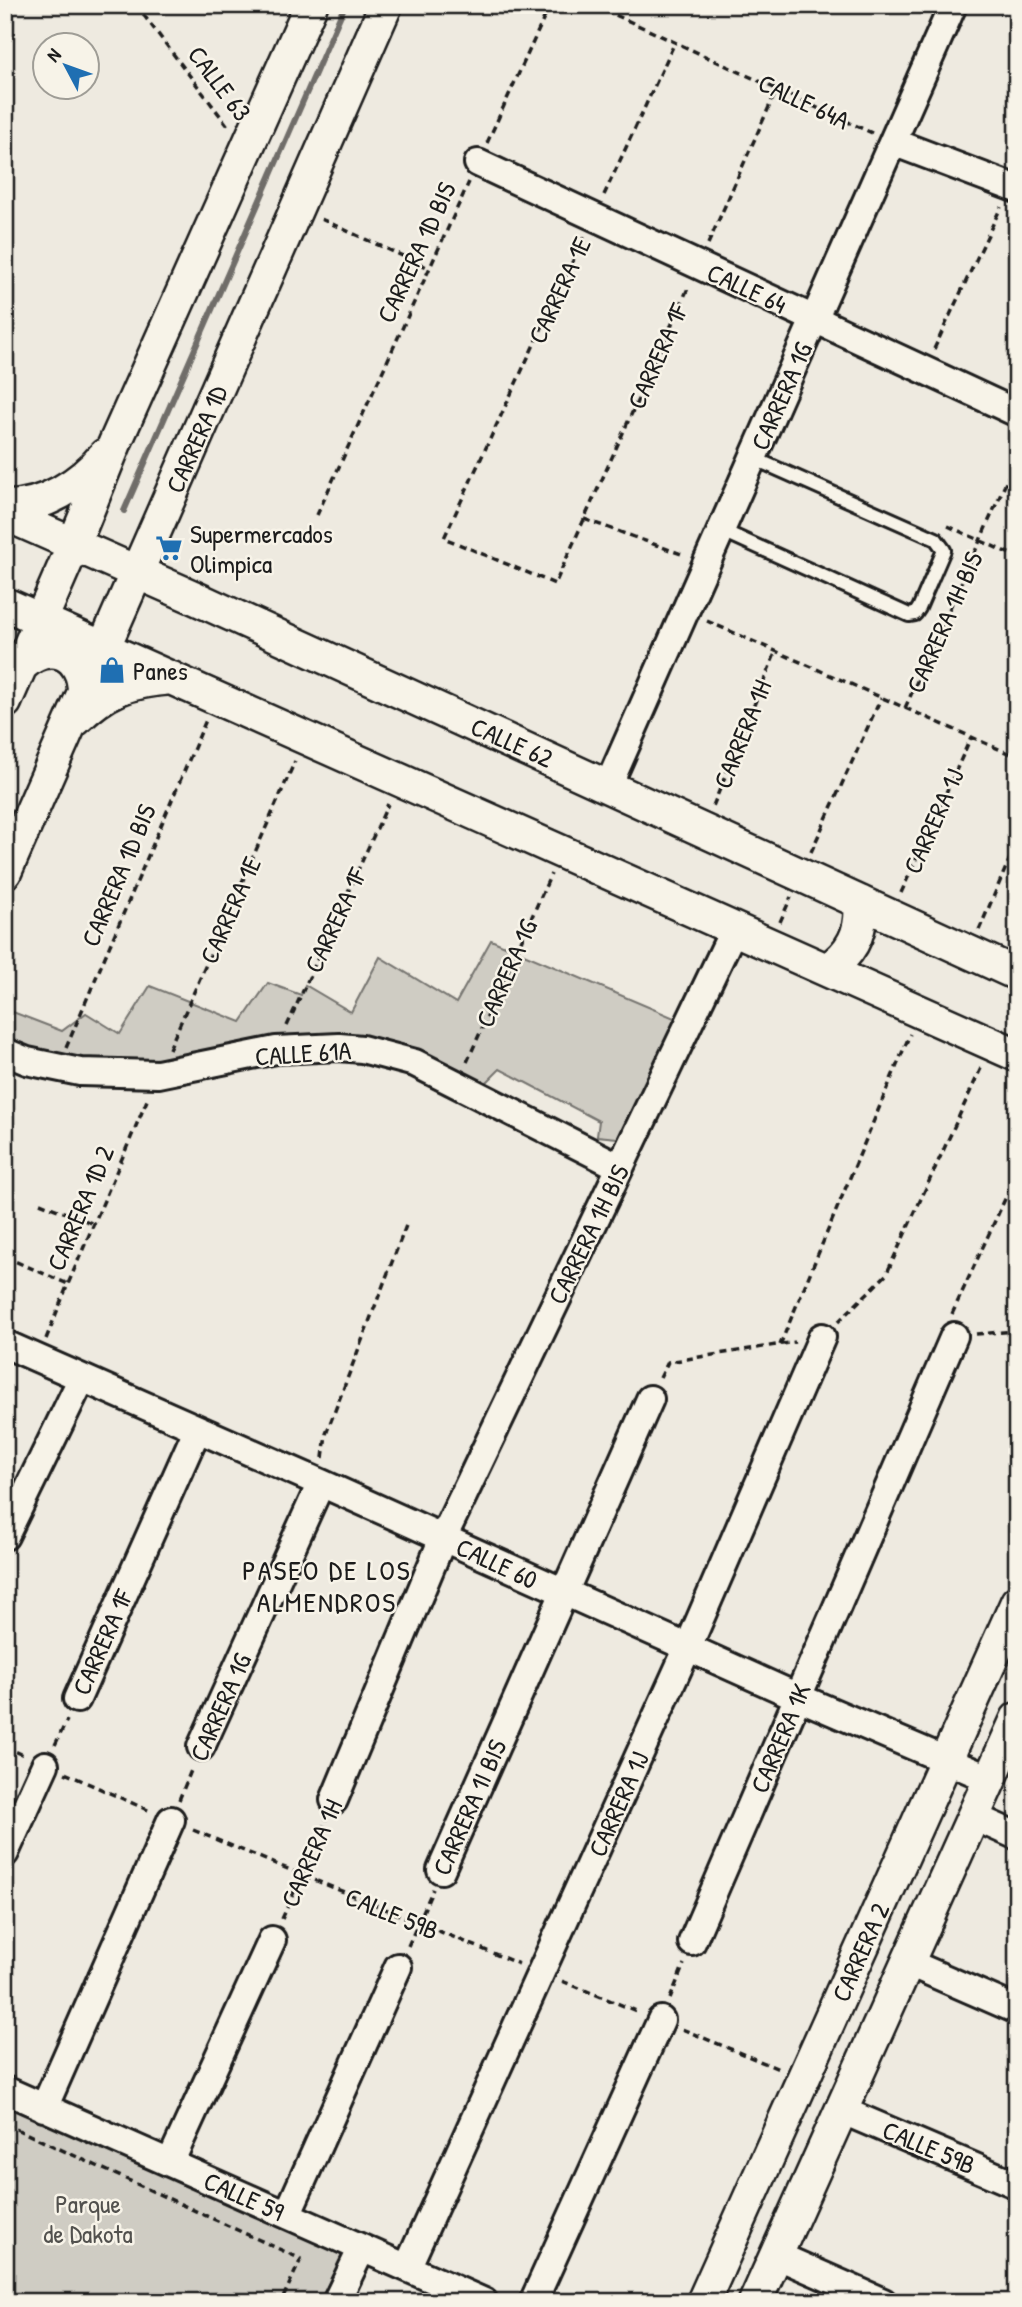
<svg xmlns="http://www.w3.org/2000/svg" width="1022" height="2307" font-family="'Patrick Hand',sans-serif">
	<style>
		.green { fill: #cfccc3; stroke: #767470; stroke-width: 2 }
		.lines { fill: none; stroke-linecap: round; stroke-linejoin: round }
		.stream { stroke: #6f6d69; stroke-width: 6 }
		.service-casing { stroke: #1c1c1c; stroke-width: 18 }
		.minor-casing { stroke: #1c1c1c; stroke-width: 32 }
		.tertiary-casing { stroke: #1c1c1c; stroke-width: 37 }
		.path { stroke: #1c1c1c; stroke-width: 3.5; stroke-dasharray: 7 5; stroke-linecap: butt }
		.service { stroke: #f7f3e8; stroke-width: 12 }
		.minor { stroke: #f7f3e8; stroke-width: 26 }
		.tertiary { stroke: #f7f3e8; stroke-width: 32 }
		.labels { text-anchor: middle; dominant-baseline: central; stroke-width: 5; stroke-linejoin: round; paint-order: stroke }
		.street-label { font-size: 26px; fill: #1c1c1c; stroke: #f7f3e8 }
		.poi-label { font-size: 26px; fill: #1c1c1c; stroke: #f7f3e8; text-anchor: start }
		.park-label { font-size: 26px; fill: #52514e; stroke: #f7f3e8 }
		.neighbourhood-label { font-size: 28px; letter-spacing: 2px; fill: #1c1c1c; stroke: #f7f3e8 }
	</style>
	<rect width="100%" height="100%" fill="#eeeae0"/>
	<filter id="ink" filterUnits="userSpaceOnUse"><feTurbulence type="fractalNoise" baseFrequency=".0143" numOctaves="2"/><feDisplacementMap in="SourceGraphic" scale="14" xChannelSelector="R" yChannelSelector="G"/><feConvolveMatrix kernelMatrix="1 2 1 2 8 2 1 2 1" color-interpolation-filters="sRGB"/></filter>
	<g filter="url(#ink)">
		<path class="green" d="M491,940L686,1023L628,1139L597,1136L599,1121L500,1069L476,1093L339,1047L158,1074L5,1051V1009L62,1031L86,1013L120,1034L150,986L241,1022L268,983L301,995L305,985L351,1012L380,957L456,1003Z
			M5,2090L362,2248L336,2302H5Z"/>
		<g class="lines">
			<path class="stream" d="M124,511L345,5"/>
			<defs>
				<path id="service" d="M721,530L909,615L915,614L919,608L944,550L936,539L753,458"/>
				<path id="minor" d="M893,142L1017,189
					M478,163L1017,413
					M608,786L953,5
					M5,1052L27,1061L80,1072L158,1074L276,1050L339,1047L362,1049L415,1063L620,1167
					M5,1344L321,1483L798,1697L990,1779
					M5,1536L82,1378
					M77,1699L197,1430
					M201,1747L321,1483
					M334,1800L443,1538L734,929
					M972,1816L1017,1836
					M5,1853L45,1765
					M441,1870L650,1399
					M692,1942L954,1336
					M907,1962L1017,2010
					M5,2090L484,2302
					M44,2108L171,1820
					M841,2110L1017,2185
					M170,2163L272,1940
					M287,2215L398,1967
					M776,2255L883,2302
					M407,2268L688,1647L822,1337
					M336,2302L362,2248
					M533,2302L661,2020"/>
				<path id="tertiary" d="M5,507C44,508 81,484 105,455
					M5,514L193,597L1017,974
					M5,604L1017,1055
					M20,667C49,637 85,653 84,694
					M5,702L74,544L115,443L311,5
					M75,720C106,690 128,681 172,678
					M5,872L386,5
					M827,970C852,953 863,932 860,902
					M703,2302L1017,1602
					M755,2302L1017,1719"/>
			</defs>
			<use href="#service" class="service-casing"/>
			<use href="#minor" class="minor-casing"/>
			<use href="#tertiary" class="tertiary-casing"/>
			<path class="path" d="M136,5L228,126
				M594,5L872,133
				M487,143L550,5
				M604,195L675,42
				M321,219L429,268
				M584,237L444,538L555,584L689,286
				M708,244L777,89
				M934,349L1001,207
				M317,515L469,182
				M584,519L684,555
				M948,526L1017,557
				M707,621L1017,757
				M905,708L1017,458
				M713,806L776,651
				M811,852L881,698
				M901,893L971,737
				M780,922L791,897
				M979,930L1017,842
				M287,1026L388,804
				M66,1048L206,720
				M169,1049L295,761
				M467,1062L551,874
				M40,1203L94,1224
				M5,1257L68,1284
				M952,1314L1017,1173
				M838,1322L886,1275L982,1066
				M976,1334L1017,1331
				M46,1339L68,1284L148,1098
				M780,1345L910,1034
				M660,1378L668,1362L795,1342
				M323,1458L326,1434L407,1223
				M55,1745L67,1720
				M5,1747L26,1756
				M65,1773L150,1811
				M179,1800L192,1768
				M193,1830L519,1964
				M282,1919L326,1820
				M408,1946L433,1889
				M562,1981L639,2012
				M670,1999L684,1964
				M682,2029L779,2069
				M5,2124L301,2259L281,2302"/>
			<use href="#service" class="service"/>
			<use href="#minor" class="minor"/>
			<use href="#tertiary" class="tertiary"/>
		</g>
	</g>
	<defs>
		<symbol id="supermarket-bare" viewBox="-9 -9 18 18"><path d="M-6-5.5h2.5l.6 2H6L4.5 2H-2.5L-4.4-4H-6ZM-1.5 3.2a1.3 1.3 0 1 0 .1 0ZM3 3.2a1.3 1.3 0 1 0 .1 0Z" fill="#1f6fb2" stroke="#f7f3e8" stroke-width="2.5" paint-order="stroke"/></symbol>
		<symbol id="shop-bare" viewBox="-9 -9 18 18"><path d="M-5-2.5h2.3a2.7 3.5 0 0 1 5.4 0H5L5.5 6h-11ZM-1.5-2.5h3a1.5 2.3 0 0 0-3 0Z" fill="#1f6fb2" stroke="#f7f3e8" stroke-width="2.5" paint-order="stroke"/></symbol>
	</defs>
	<g fill-rule="evenodd">
		<use href="#supermarket-bare" x="150" y="529" width="38" height="38"/>
		<use href="#shop-bare" x="93" y="651" width="38" height="38"/>
	</g>
	<g class="labels">
		<g class="street-label">
			<text transform="translate(220 83) rotate(53)">CALLE 63</text>
			<text transform="translate(804 101) rotate(25)">CALLE 64A</text>
			<text transform="translate(416 252) rotate(-65)">CARRERA 1D BIS</text>
			<text transform="translate(747 288) rotate(25)">CALLE 64</text>
			<text transform="translate(559 290) rotate(-65)">CARRERA 1E</text>
			<text transform="translate(657 356) rotate(-66)">CARRERA 1F</text>
			<text transform="translate(781 396) rotate(-66)">CARRERA 1G</text>
			<text transform="translate(196 439) rotate(-66)">CARRERA 1D</text>
			<text transform="translate(944 622) rotate(-66)">CARRERA 1H BIS</text>
			<text transform="translate(742 734) rotate(-68)">CARRERA 1H</text>
			<text transform="translate(512 742) rotate(24)">CALLE 62</text>
			<text transform="translate(933 821) rotate(-66)">CARRERA 1J</text>
			<text transform="translate(118 875) rotate(-67)">CARRERA 1D BIS</text>
			<text transform="translate(230 910) rotate(-66)">CARRERA 1E</text>
			<text transform="translate(335 920) rotate(-65)">CARRERA 1F</text>
			<text transform="translate(506 973) rotate(-66)">CARRERA 1G</text>
			<text transform="translate(303 1053) rotate(-4)">CALLE 61A</text>
			<text transform="translate(80 1208) rotate(-67)">CARRERA 1D 2</text>
			<text transform="translate(588 1234) rotate(-64)">CARRERA 1H BIS</text>
			<text transform="translate(497 1563) rotate(25)">CALLE 60</text>
			<text transform="translate(102 1642) rotate(-66)">CARRERA 1F</text>
			<text transform="translate(220 1707) rotate(-66)">CARRERA 1G</text>
			<text transform="translate(780 1738) rotate(-67)">CARRERA 1K</text>
			<text transform="translate(618 1804) rotate(-66)">CARRERA 1J</text>
			<text transform="translate(469 1807) rotate(-66)">CARRERA 1I BIS</text>
			<text transform="translate(311 1853) rotate(-66)">CARRERA 1H</text>
			<text transform="translate(392 1913) rotate(22)">CALLE 59B</text>
			<text transform="translate(860 1952) rotate(-66)">CARRERA 2</text>
			<text transform="translate(929 2147) rotate(23)">CALLE 59B</text>
			<text transform="translate(244 2196) rotate(24)">CALLE 59</text>
		</g>
		<g class="poi-label">
			<text x="190" y="533">Supermercados<tspan x="190" dy="30">Olimpica</tspan></text>
			<text x="133" y="670">Panes</text>
		</g>
		<g class="park-label">
			<text x="88" y="2203">Parque<tspan x="88" dy="30">de Dakota</tspan></text>
		</g>
		<g class="neighbourhood-label">
			<text x="327" y="1570">PASEO DE LOS<tspan x="327" dy="32">ALMENDROS</tspan></text>
		</g>
	</g>
	<rect width="1022" height="2307" fill="none" stroke="#f7f3e8" stroke-width="28"/>
	<rect x="14" y="14" width="994" height="2279" fill="none" stroke="#1c1c1c" stroke-width="2.5" filter="url(#ink)"/>
	<g transform="translate(66 66) rotate(311)"><circle r="33" fill="#f7f3e8" stroke="#9f9d96" stroke-width="2"/>
	<path d="M0-5L12 26L0 18L-12 26Z" fill="#1f6fb2"/>
	<text y="-10" font-size="19" font-weight="bold" text-anchor="middle" fill="#1c1c1c">N</text>
	</g>
</svg>
